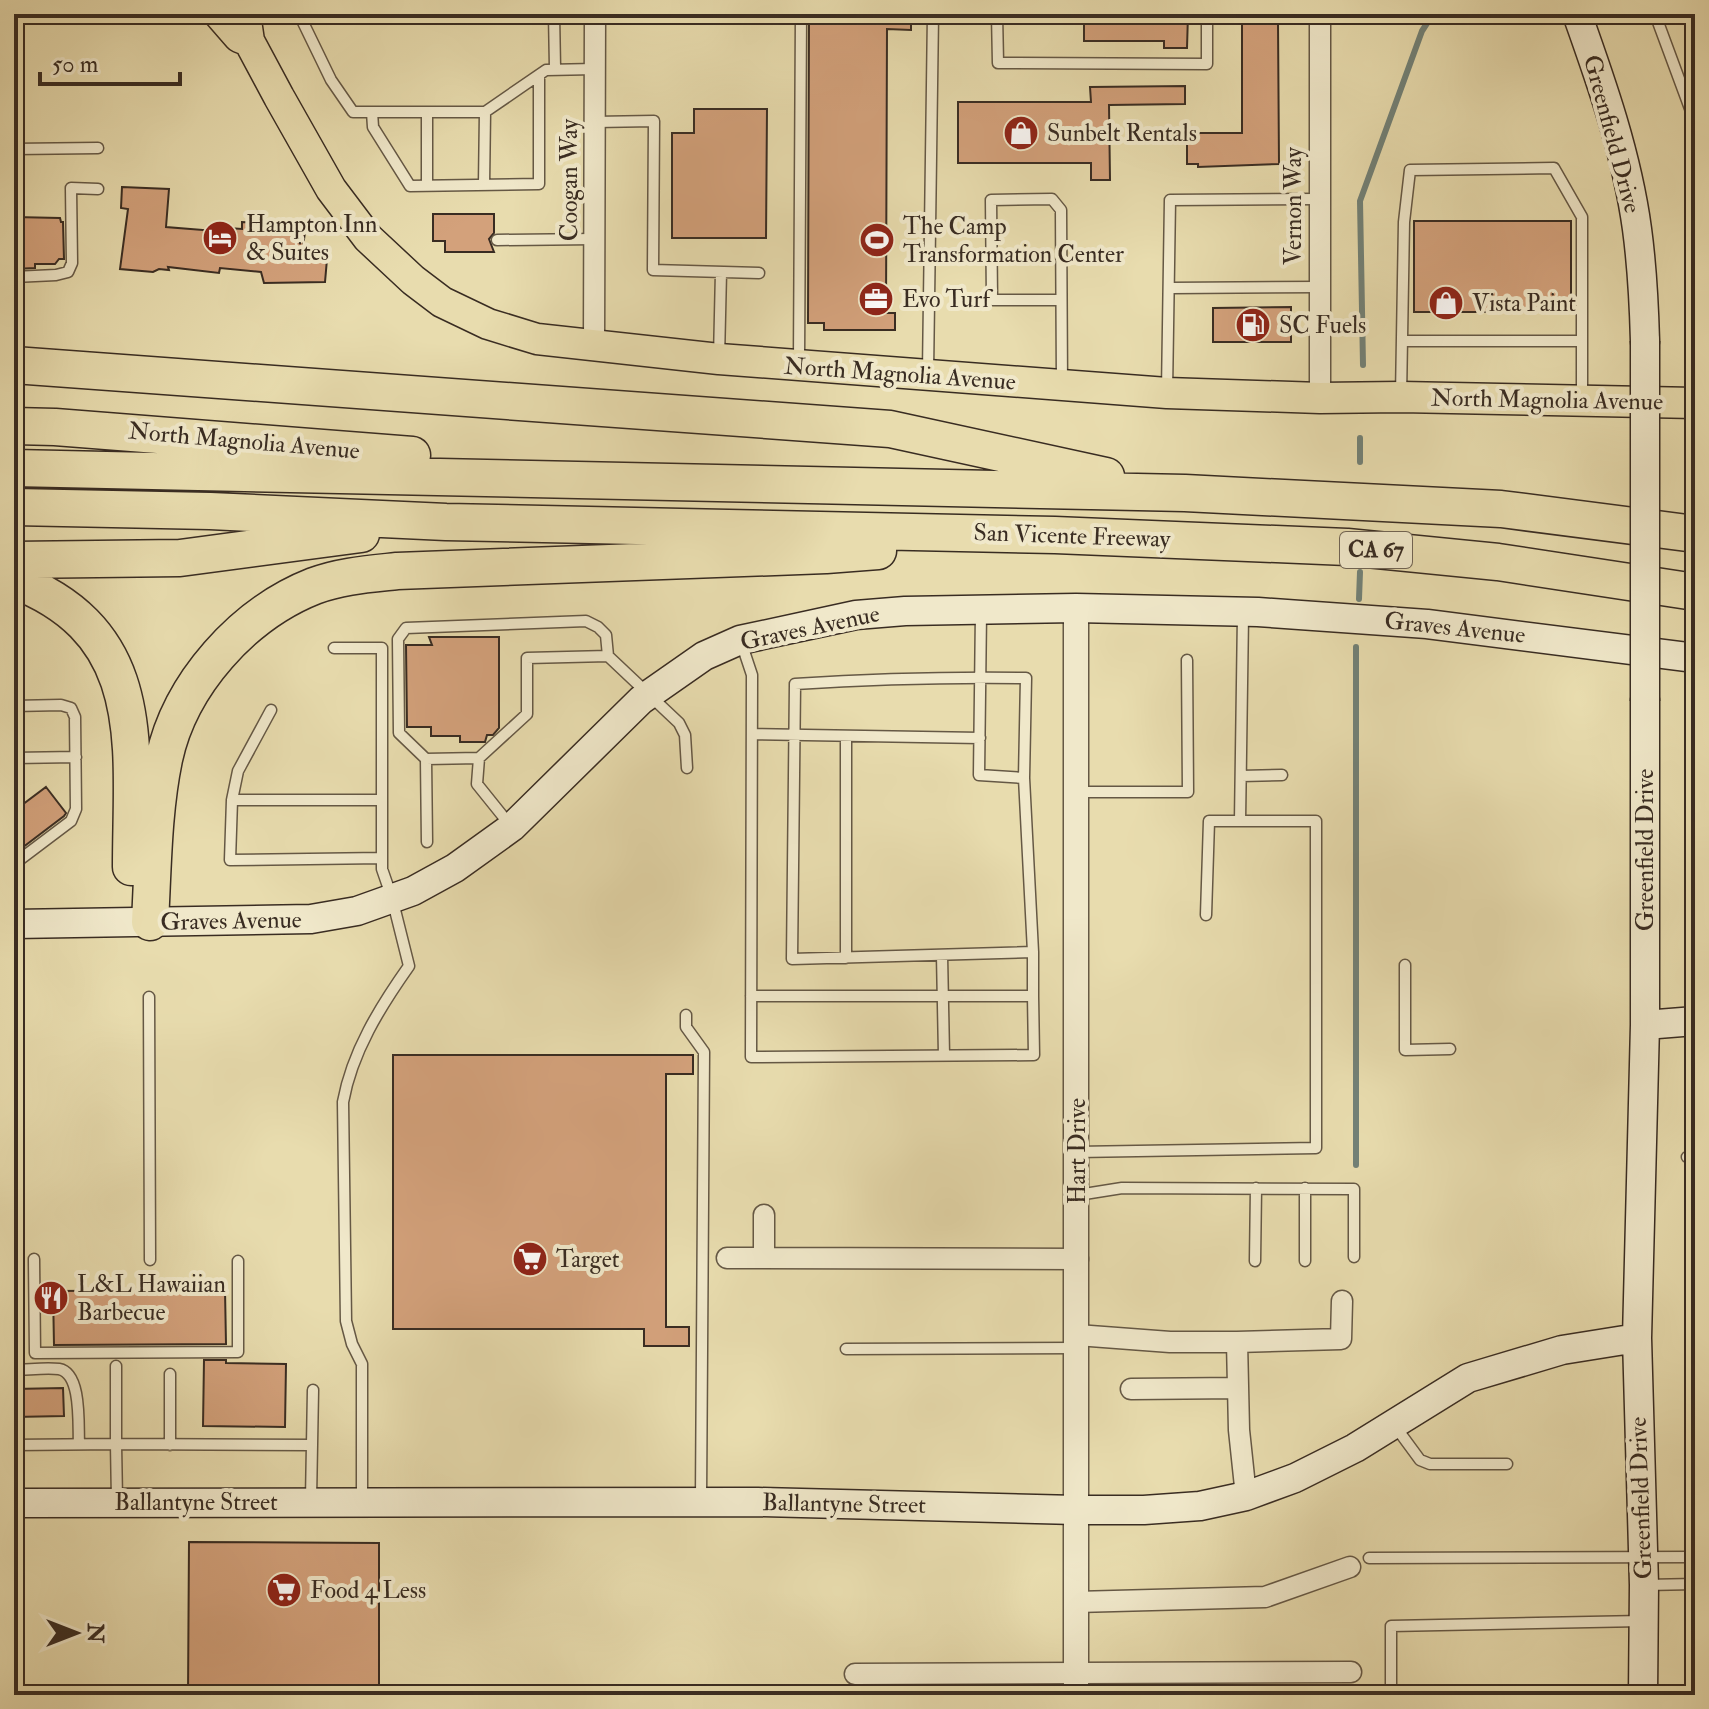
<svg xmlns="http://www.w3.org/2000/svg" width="1709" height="1709" font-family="'IM FELL Double Pica',serif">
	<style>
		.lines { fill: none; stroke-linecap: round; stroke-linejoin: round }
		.stream { stroke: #728177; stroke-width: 6 }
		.building { fill: #d3a17b; stroke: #392c22; stroke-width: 2 }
		.service-casing { stroke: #655845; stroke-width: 13 }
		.minor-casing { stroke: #655845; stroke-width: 23 }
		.tertiary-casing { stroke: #655845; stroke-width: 27 }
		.secondary-casing { stroke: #392c22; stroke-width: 31 }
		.primary-casing { stroke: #392c22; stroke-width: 33 }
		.motorway-casing { stroke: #392c22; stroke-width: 39 }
		.service { stroke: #f0e8ca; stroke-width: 10 }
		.minor { stroke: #f0e8ca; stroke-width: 20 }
		.tertiary { stroke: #f0e8ca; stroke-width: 24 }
		.secondary { stroke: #f0e8ca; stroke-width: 28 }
		.primary { stroke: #e8dcae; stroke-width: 30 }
		.motorway { stroke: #e8dcae; stroke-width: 36 }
		.secondary-bridge-casing { stroke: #392c22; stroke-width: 31; stroke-linecap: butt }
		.secondary-bridge { stroke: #f0e8ca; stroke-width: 28 }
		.labels { text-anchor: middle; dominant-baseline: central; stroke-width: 8; stroke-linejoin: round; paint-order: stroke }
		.shield { fill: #f0e8ca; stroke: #706454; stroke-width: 2 }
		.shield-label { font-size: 22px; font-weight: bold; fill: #392c22 }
		.poi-label { font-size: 24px; fill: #392c22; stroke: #f0e8ca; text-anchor: start }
		.street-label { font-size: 24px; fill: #392c22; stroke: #f0e8ca }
	</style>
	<rect width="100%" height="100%" fill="#e8dcae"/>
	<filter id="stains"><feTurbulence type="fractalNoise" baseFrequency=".0025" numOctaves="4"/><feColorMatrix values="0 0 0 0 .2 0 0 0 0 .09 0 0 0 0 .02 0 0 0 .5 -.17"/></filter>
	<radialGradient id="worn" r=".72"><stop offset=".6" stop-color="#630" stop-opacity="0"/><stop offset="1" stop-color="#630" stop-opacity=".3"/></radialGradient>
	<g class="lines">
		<path class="stream" d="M1363,365L1360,201L1422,31L1433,14
			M1360,462V438
			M1359,599L1360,572
			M1356,1165V647"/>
	</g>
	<path class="building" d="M809,14H911V30L887,29L886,313H895V330H824V323H808Z
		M1084,14H1188L1187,48H1164V41H1084Z
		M1242,22H1278L1279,164L1198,167V164H1187V133H1242Z
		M1185,86V104L1109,105L1110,180H1091V163H958V102H1091L1090,87Z
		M694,109H767L766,238H672V133H694Z
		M122,187L169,189L166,227L215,231V227L242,229V222L260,223V228L305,232L303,247L320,249V259H327L325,282L264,283L261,272L220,268L219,273L168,267L169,270L159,269L153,272L120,269L128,209L121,208Z
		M433,214H494V233L489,239L494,252H445V241H433Z
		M14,217L60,218L61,222H63L64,259H59L55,264H35V268L14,269Z
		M1414,221H1571V312H1414Z
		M1291,307V342H1213V308Z
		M429,637H499V728L493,735H487L485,742H460V736H431V727H407L406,645H432Z
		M46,787L66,813L64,816L14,854V811Z
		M393,1055H693V1074H666V1327H689V1346H644V1329H393Z
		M225,1290L226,1344L54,1345L53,1291Z
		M204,1360H226V1363L286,1364L285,1427L203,1426Z
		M63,1388L64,1416L14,1417V1389Z
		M189,1542L379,1543V1695H188Z"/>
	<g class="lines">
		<defs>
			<path id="service" d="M299,14L331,80L353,112H485L546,70L595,69
				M554,14L555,68
				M997,14L998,63L1207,64V14
				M1655,14L1695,122
				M372,112L373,127L410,186L539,184V77
				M427,112V185
				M595,122L654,121L653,270L759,273
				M14,149L98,148
				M484,185L485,112
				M497,240L595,239
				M14,277L56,275L68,272L72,263L71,188L98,189
				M1171,288L1319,287
				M1061,300H992L991,200L1052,199L1061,210L1062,384
				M1402,341H1582
				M719,358L721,272
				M799,360L801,14
				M928,372L933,14
				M1167,391L1170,200L1319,199
				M1401,396L1404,222L1410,170L1554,168L1582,217V399
				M981,612L979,775L1024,778L1026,678C948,677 872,679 795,684L792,959L1033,952L1024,778
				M741,642L752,675L751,1057L1034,1055L1033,996H751
				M334,648H382V869L392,898L409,966C380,1007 352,1052 343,1102L346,1321L352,1344L362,1364V1501
				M14,706L61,705L71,708L75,717L76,809L71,821L14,864
				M271,710L238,771L232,800H382
				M752,734L980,738
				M846,736V958
				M14,758L76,757
				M479,758L477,784L510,825
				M426,759L479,758L527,714V658L608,656
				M1241,776L1282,775
				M1076,792H1188L1187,660
				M232,800L230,860L382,858
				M1240,821L1243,615
				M427,842L426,759L399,733L398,639L406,628L586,621L598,627L606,635L608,656L679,723L685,735L687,768
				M1033,952V996
				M942,955L944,1055
				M1405,965V1050L1450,1049
				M149,997L150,1260
				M686,1015V1027L704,1052L701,1499
				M1077,1152L1316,1148V821H1209L1206,915
				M1687,1157H1695
				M1305,1188V1261
				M1078,1195L1122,1188L1354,1189V1257
				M34,1259L35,1353L238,1352V1261
				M1255,1261L1256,1188
				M846,1349L1076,1348
				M116,1366V1444L312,1445
				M14,1370C28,1370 45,1367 59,1369C82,1373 78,1425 79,1444
				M170,1374V1445
				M1395,1426L1420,1460L1430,1464H1507
				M14,1445L116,1444L117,1500
				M311,1499L313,1390
				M1369,1558L1695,1557
				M1646,1585L1695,1584
				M1391,1695V1626L1642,1621"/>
			<path id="minor" d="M594,345L595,14
				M1320,398V14
				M764,1215V1258
				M727,1258L1078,1259
				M1077,1335L1170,1342H1237L1239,1430L1246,1496
				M1237,1342L1341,1339L1342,1301
				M1131,1389L1238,1388
				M1076,1602L1265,1597L1350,1567
				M855,1674L1351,1672"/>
			<path id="tertiary" d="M1076,608V1695"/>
			<path id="secondary" d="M1577,14C1602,84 1627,155 1637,229C1642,266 1644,304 1645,341
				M14,924L311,919L357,911L413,891L455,868L512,827L641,700L704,656L740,640L856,615L905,611L1076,608L1258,612L1427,624L1695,658
				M1645,1025L1695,1021
				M14,1503L758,1502L1076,1510H1144L1200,1506L1246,1496L1295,1478L1355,1448L1468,1378L1562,1350L1637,1338
				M1643,1695L1644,1585L1637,1338L1645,1025V701"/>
			<path id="primary" d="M219,14L239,37L249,41
				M245,14L249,41L279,97L331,189L368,238L413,280L442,302L488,324L537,339L719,359L1167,393L1320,398L1401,397L1695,403"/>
			<path id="motorway" d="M14,365L890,429L1106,476
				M14,426L55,427L412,455
				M14,468L1185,493L1501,509L1695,534
				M14,507L210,511L446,522L1055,535L1347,547L1498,562L1695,592
				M14,560L180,558L361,534
				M14,580C151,633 131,746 131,867
				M150,922C153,868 153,812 164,759C180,684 243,614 314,586C340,576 369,574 397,571L826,555L878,551"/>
		</defs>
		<use href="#service" class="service-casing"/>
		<use href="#minor" class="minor-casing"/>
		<use href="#tertiary" class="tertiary-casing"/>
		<use href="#secondary" class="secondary-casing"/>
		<use href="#primary" class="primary-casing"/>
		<use href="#motorway" class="motorway-casing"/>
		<use href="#service" class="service"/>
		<use href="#minor" class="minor"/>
		<use href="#tertiary" class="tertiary"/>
		<use href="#secondary" class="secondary"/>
		<use href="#primary" class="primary"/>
		<use href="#motorway" class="motorway"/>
		<defs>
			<path id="secondary-bridge" d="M1645,341V701"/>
		</defs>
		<use href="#secondary-bridge" class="secondary-bridge-casing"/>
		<use href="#secondary-bridge" class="secondary-bridge"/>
	</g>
	<defs>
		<symbol id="shop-disc" viewBox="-11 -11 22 22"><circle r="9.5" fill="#8f2418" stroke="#f0e8ca"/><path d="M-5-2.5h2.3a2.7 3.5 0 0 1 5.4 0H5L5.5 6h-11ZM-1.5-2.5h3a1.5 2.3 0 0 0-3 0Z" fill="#fff"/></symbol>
		<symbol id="hotel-disc" viewBox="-11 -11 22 22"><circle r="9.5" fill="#8f2418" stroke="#f0e8ca"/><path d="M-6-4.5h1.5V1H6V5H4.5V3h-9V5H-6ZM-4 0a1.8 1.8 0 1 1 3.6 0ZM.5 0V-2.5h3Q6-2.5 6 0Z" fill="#fff"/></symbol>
		<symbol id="stadium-disc" viewBox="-11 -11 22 22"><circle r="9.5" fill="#8f2418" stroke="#f0e8ca"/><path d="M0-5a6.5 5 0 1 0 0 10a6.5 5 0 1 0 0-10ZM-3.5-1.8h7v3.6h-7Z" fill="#fff"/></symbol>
		<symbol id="office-disc" viewBox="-11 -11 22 22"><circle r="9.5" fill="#8f2418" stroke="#f0e8ca"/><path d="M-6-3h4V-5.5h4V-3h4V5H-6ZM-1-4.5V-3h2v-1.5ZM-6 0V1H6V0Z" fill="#fff"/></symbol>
		<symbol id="fuel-disc" viewBox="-11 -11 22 22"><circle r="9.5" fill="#8f2418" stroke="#f0e8ca"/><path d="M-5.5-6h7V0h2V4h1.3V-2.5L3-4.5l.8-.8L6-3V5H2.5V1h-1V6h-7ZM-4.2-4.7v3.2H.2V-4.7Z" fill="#fff"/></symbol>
		<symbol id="supermarket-disc" viewBox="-11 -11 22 22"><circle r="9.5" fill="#8f2418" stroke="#f0e8ca"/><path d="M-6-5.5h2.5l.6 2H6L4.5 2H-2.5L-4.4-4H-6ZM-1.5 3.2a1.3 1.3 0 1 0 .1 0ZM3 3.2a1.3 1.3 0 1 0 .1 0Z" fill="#fff"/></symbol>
		<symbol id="restaurant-disc" viewBox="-11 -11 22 22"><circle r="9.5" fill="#8f2418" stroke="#f0e8ca"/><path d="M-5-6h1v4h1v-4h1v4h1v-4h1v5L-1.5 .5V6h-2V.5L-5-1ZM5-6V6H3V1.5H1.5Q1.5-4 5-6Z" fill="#fff"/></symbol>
	</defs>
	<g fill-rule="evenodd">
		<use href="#shop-disc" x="1001" y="113" width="40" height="40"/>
		<use href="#hotel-disc" x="200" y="218" width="40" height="40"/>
		<use href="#stadium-disc" x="857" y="220" width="40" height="40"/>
		<use href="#office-disc" x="856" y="279" width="40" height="40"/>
		<use href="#shop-disc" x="1426" y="283" width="40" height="40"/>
		<use href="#fuel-disc" x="1233" y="305" width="40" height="40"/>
		<use href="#supermarket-disc" x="510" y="1239" width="40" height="40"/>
		<use href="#restaurant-disc" x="31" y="1278" width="40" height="40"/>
		<use href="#supermarket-disc" x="264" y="1570" width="40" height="40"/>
	</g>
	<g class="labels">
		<rect class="shield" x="1340" y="532" width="72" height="36" rx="6"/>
		<g class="shield-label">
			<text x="1376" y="550">CA 67</text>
		</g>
		<g class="poi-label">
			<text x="1047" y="133">Sunbelt Rentals</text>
			<text x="246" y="224">Hampton Inn<tspan x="246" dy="28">&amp; Suites</tspan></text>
			<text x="903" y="226">The Camp<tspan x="903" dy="28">Transformation Center</tspan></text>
			<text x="902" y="299">Evo Turf</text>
			<text x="1472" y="303">Vista Paint</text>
			<text x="1279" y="325">SC Fuels</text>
			<text x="556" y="1259">Target</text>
			<text x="77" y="1284">L&amp;L Hawaiian<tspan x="77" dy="28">Barbecue</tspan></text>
			<text x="310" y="1590">Food 4 Less</text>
		</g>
		<g class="street-label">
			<text transform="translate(1612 134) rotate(75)">Greenfield Drive</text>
			<text transform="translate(569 180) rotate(-90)">Coogan Way</text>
			<text transform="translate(1293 206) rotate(-90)">Vernon Way</text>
			<text transform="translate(900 374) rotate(4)">North Magnolia Avenue</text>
			<text transform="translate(1547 400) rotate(1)">North Magnolia Avenue</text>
			<text transform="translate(244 441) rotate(5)">North Magnolia Avenue</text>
			<text transform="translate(1072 536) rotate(2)">San Vicente Freeway</text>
			<text transform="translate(810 628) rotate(-12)">Graves Avenue</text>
			<text transform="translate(1455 628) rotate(6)">Graves Avenue</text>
			<text transform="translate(1645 850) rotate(-90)">Greenfield Drive</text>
			<text transform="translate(231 921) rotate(-1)">Graves Avenue</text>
			<text transform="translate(1077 1151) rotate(-90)">Hart Drive</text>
			<text transform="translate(1641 1498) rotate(-92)">Greenfield Drive</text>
			<text x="196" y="1502">Ballantyne Street</text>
			<text transform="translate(844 1504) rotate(1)">Ballantyne Street</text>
		</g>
	</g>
	<rect width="1709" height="1709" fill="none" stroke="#e8dcae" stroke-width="48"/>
	<rect x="16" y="16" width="1677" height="1677" fill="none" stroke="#392c22" stroke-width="4"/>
	<rect x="24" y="24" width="1661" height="1661" fill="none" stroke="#392c22" stroke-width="2"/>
	<g transform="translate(76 1633) rotate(90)" stroke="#f0e8ca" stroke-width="6" paint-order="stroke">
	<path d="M0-6L14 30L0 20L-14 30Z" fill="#392c22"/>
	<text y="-12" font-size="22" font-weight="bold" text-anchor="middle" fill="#392c22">N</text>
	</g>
	<path d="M40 72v12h140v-12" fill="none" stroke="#392c22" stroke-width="4"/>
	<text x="52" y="72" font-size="24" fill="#392c22" stroke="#f0e8ca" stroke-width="6" paint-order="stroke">50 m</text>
	<rect width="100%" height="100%" filter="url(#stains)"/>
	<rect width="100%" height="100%" fill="url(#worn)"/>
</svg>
